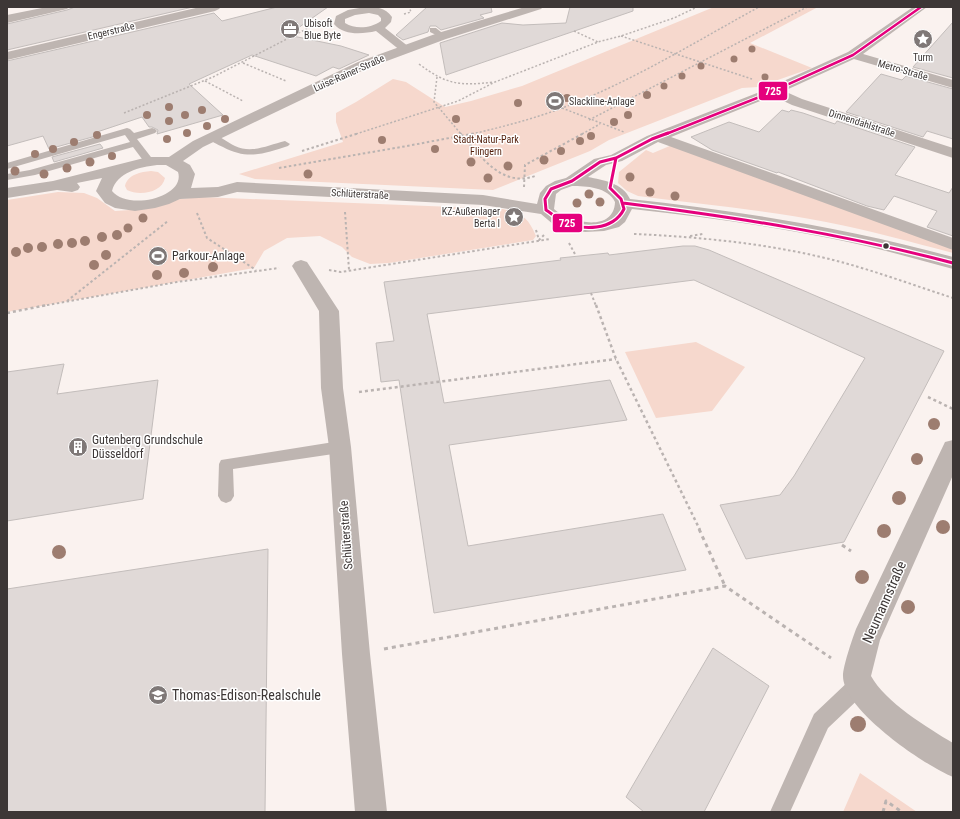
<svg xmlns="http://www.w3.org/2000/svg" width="960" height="819" font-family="'Roboto Condensed',sans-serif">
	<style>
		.green { fill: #f6d8cd }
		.building { fill: #e0d9d7; stroke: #c3bdbb }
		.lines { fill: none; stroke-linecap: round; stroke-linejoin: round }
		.path-far3 { stroke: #bab3b1; stroke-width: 1.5; stroke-dasharray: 2 2; stroke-linecap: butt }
		.path-far2 { stroke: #bab3b1; stroke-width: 2; stroke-dasharray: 2.5 2.5; stroke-linecap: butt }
		.path-far1 { stroke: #bab3b1; stroke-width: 2.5; stroke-dasharray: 3 3; stroke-linecap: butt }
		.path { stroke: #bab3b1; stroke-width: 3; stroke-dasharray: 4 4; stroke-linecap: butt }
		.service { fill: #beb5b1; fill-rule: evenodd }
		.pedestrian { fill: #beb5b1; fill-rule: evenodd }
		.minor { fill: #beb5b1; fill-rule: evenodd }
		.bus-1-far1-casing { stroke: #fff; stroke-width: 4.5 }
		.bus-1-casing { stroke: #fff; stroke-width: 5.5 }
		.bus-1-far1 { stroke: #e5007d; stroke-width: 2.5 }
		.bus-1 { stroke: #e5007d; stroke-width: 3 }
		.tree { fill: #9d7d70 }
		.bus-dot { fill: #3d3736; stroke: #fff; stroke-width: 1.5 }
		.labels { text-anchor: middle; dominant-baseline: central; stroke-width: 3; stroke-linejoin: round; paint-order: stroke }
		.far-poi-label { font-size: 10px; fill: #3d3736; stroke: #fff; text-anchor: start }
		.far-street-label { font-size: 10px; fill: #3d3736; stroke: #fff }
		.far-park-label { font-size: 10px; fill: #511d09; stroke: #fff }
		.poi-label { font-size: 12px; fill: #3d3736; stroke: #fff; text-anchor: start }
		.street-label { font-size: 12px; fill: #3d3736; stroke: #fff }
		.near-street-label { font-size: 14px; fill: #3d3736; stroke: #fff }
		.near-poi-label { font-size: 14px; fill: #3d3736; stroke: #fff; text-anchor: start }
		.line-badge { stroke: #fff; stroke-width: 1.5 }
		.badge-label { font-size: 11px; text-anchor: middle; font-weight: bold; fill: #fff }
	</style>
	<rect width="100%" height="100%" fill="#faf2ef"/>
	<path class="green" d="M714,7H818L750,43L812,68L758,87L742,88L627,133L609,140L590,151L493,190L255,179L239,174L343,142L336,122V113L356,102L393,79L406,82L445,107L471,101L522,86Z
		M672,145L953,247V253C911,242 869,230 826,222C764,210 701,204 638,196L627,191L618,183L619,172L646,150L653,153Z
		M151,171L158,172L165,178C162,193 139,196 127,190L125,186C128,174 141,172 151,171Z
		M58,192L84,193L97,198L115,211L146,209L180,199L201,197L503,209C523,215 528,217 536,236L533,240L389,263L370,264L352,257L342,247L320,236L287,238L264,251L254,268L7,312V200Z
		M696,342L745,367L712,411L656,418L625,352Z
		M860,773L917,812H843Z"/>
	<path class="building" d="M75,7H193L7,50V24L67,10Z
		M277,7H328L288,35L341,46L369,55L339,69L333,67L316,76L252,55L189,84L223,115L157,134L158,130L152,127H149L142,117L94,133L96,136L49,149L43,136L7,146V61L214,13L222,21Z
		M427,7H491L492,12L480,15L484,18L441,30L436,26H430L428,32L403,40L396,35Z
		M570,7H633V11L446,75L440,43L502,23L523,25L566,23Z
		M953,22V78L913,67Z
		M881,74L902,80L906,76L953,89V139L927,131L923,137L846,112Z
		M782,110L789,112L791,110L803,113L835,124L837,121L915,147L895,175L949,193L953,187V236L927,227L937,211L894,196L884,210L867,206L778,172L777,173L712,150L691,137L729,122L759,132Z
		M100,144L103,148L54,162L52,157Z
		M683,246H695L709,250L944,351L844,542L746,559L720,505L780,495L794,476L865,358L694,280L427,314L444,403L610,380L627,420L449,445L468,546L663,514L686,570L434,613L399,380L381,382L376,343L394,341L384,282L561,260L560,258L608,253L609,255Z
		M64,364L57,394L158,380L143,499L7,521V372Z
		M268,549L265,812H7V589Z
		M713,648L769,686L704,812H644L626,797Z"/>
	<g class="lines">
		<path class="path-far3" d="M404,14L411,12L409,7
			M574,31L598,42
			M621,36L752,79
			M243,63L286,81
			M419,64C447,85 460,86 494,82
			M437,77L434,102L461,134
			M205,81L243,101
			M562,108L624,132
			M124,113L213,77L320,22
			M589,120L807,7
			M356,134L458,101L495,82L598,42L621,36L674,18L697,7
			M472,134C502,127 533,119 562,108C631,82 695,42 759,7
			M582,134L600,124"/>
		<path class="path-far2" d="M460,133C480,155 501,188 535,176
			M302,151L359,133
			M279,168L407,146L476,133
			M524,187L525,165L584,133
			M345,212L349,270
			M197,213L207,238L256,270
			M536,230L539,240L544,235
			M634,234C703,237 773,244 841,262C878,272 916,286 953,298
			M690,236L703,234
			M569,243L576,256
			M329,270L341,272L550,239
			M591,293L596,306
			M67,301L168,221
			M42,306L177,282L279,268"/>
		<path class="path-far1" d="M596,305L616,359L700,530
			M7,313L47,305
			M359,392L616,359
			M928,397L953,409"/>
		<path class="path" d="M699,529L725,586
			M842,545L851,551
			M384,649L725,586L831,658
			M883,812L886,801L902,812"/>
		<path class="service" d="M430,28H436L446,36L442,38L430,32Z
			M127,128L130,129L134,133L152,128L155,129L157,131L155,133L137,139L154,161L153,163H145L133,147L35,175L7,180V174L30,170L130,142L125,135L7,169V163Z
			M212,134C220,136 227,142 235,146C252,154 268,145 285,141L290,144L288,146C264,154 247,160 223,147C217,144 211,142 207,137Z
			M340,441L345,443L347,447L345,451L340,453L233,469L234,496L231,501L226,503L221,501L218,496L219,464L221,460Z
			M859,676L866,678L868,685L866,692L828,728L790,812H770L814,714L852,678Z"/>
		<path class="pedestrian" d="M365,7C376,7 385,7 392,17L391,22L385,28L409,47L411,49L409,51H401L376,31C363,34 344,36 334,24L336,16L348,10ZM369,13L378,15L381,18V21C371,28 356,30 345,23V19L355,15Z"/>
		<path class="minor" d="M47,7H69L67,9L7,23V15Z
			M200,7H221L219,9L215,11L7,60V52Z
			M525,7H543L541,9L446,39L368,68L203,147L183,161L190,165L195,174L191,188L218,187L237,182L483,195L537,204L540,193L546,186L555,181L566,178L594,159L611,155L647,136L757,93L848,52L913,7H927L863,54L953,80V88L854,59L784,91L802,99L953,148V158L792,105L773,96L671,137L953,238V250L658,142L622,161L606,165L588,177C603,180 623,183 630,199C739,211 847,228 953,257V269C912,258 871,246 829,238C764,225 698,216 632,209L625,222L619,227L604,231L585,232L554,225L541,214L483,205L237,192L218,197L180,199L169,204L155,208L135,211L115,208L105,203L96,191L102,178L77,183L80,187L78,190L72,192L57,190L7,198V188L53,181L148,157H169L193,141L358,62L438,33ZM157,165H166L178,172C186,197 128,211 112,191C117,172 140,167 157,165ZM572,186C586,186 608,187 615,202C614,233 570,223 554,209L556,194L561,190Z
			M301,260L307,262L339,311L343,388L351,447L370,654L387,812H355L342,654L329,447L321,388L319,311L292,266L295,262Z
			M953,440V475L880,640L871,676C885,702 928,728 953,743V777C924,765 843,710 843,676C843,666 852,640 856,629L945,442Z"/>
		<defs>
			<path id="bus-1-far1" d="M666,134L762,96L853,55L921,7"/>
			<path id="bus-1" d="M616,158L610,188L621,199L624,209C613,231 582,231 562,221C556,218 551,213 546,210L545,199L551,189L572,181L600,162Z
				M616,158L652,139L668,133
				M623,203C734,217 844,234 953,263"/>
		</defs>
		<use href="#bus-1-far1" class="bus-1-far1-casing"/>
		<use href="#bus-1" class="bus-1-casing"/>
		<use href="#bus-1-far1" class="bus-1-far1"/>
		<use href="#bus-1" class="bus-1"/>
	</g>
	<g class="tree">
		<circle cx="752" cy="49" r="3.5"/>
		<circle cx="734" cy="59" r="3.5"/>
		<circle cx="701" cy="66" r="3.5"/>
		<circle cx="682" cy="76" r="3.5"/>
		<circle cx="765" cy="77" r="3.5"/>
		<circle cx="664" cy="86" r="3.5"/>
		<circle cx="647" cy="95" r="4"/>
		<circle cx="567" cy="98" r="4"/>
		<circle cx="518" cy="103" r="4"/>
		<circle cx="169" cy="107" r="4"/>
		<circle cx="202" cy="110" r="4"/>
		<circle cx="147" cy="115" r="4"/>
		<circle cx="185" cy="115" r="4"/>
		<circle cx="628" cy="115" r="4"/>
		<circle cx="225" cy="119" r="4"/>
		<circle cx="456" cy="119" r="4"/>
		<circle cx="169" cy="121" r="4"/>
		<circle cx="614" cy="122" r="4"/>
		<circle cx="207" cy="126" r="4"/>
		<circle cx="187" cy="133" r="4"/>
		<circle cx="97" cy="135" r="4"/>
		<circle cx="591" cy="136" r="4"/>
		<circle cx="167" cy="139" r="4"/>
		<circle cx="382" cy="140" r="4"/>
		<circle cx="580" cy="141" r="4"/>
		<circle cx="74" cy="142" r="4"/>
		<circle cx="53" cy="149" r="4"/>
		<circle cx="435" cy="149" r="4"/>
		<circle cx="561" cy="151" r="4"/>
		<circle cx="35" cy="154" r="4"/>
		<circle cx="112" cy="156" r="4"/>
		<circle cx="544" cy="160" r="4.5"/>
		<circle cx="90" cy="162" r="4.5"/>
		<circle cx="471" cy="162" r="4.5"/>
		<circle cx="508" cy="166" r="4.5"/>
		<circle cx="67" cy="168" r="4.5"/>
		<circle cx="15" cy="171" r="4.5"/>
		<circle cx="44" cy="174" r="4.5"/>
		<circle cx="308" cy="174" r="4.5"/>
		<circle cx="630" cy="177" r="4.5"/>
		<circle cx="488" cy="178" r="4.5"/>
		<circle cx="650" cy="192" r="4.5"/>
		<circle cx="589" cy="194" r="4.5"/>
		<circle cx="675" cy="196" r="4.5"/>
		<circle cx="600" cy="202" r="4.5"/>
		<circle cx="577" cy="203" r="4.5"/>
		<circle cx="143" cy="218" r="4.5"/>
		<circle cx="128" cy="228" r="4.5"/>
		<circle cx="117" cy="235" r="5"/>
		<circle cx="102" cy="237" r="5"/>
		<circle cx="85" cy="241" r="5"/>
		<circle cx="72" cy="243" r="5"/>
		<circle cx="58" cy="244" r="5"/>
		<circle cx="42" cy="247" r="5"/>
		<circle cx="28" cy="248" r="5"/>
		<circle cx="16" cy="252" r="5"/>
		<circle cx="106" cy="255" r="5"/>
		<circle cx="94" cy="265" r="5"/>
		<circle cx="213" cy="267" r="5"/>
		<circle cx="184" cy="273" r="5"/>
		<circle cx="157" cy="275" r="5"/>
		<circle cx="934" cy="424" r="6"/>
		<circle cx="917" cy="459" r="6"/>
		<circle cx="899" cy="498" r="7"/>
		<circle cx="943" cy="527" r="7"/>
		<circle cx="884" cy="531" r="7"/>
		<circle cx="59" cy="552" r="7"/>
		<circle cx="862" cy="577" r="7"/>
		<circle cx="908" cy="607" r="7"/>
		<circle cx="858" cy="724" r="8"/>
	</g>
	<defs>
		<symbol id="office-disc" viewBox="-11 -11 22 22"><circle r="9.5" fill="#7f7877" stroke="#fff"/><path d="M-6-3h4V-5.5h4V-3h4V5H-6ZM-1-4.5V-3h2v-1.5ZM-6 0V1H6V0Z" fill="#fff"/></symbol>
		<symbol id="sight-disc" viewBox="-11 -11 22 22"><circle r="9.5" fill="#7f7877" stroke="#fff"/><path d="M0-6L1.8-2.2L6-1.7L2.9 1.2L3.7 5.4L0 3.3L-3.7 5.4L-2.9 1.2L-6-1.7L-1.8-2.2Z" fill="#fff"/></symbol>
		<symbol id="stadium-disc" viewBox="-11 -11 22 22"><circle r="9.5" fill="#7f7877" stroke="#fff"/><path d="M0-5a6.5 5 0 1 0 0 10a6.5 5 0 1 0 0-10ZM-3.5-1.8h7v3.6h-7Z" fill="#fff"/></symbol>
		<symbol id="building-disc" viewBox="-11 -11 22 22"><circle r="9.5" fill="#7f7877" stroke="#fff"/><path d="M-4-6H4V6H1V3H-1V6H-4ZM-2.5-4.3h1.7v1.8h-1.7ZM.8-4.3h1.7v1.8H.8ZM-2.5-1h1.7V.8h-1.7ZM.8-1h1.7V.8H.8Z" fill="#fff"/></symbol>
		<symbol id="school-disc" viewBox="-11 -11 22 22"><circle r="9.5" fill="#7f7877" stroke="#fff"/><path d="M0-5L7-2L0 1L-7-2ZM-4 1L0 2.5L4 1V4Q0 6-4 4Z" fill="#fff"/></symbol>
	</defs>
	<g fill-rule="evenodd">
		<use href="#office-disc" x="279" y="18" width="22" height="22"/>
		<use href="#sight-disc" x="912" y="28" width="22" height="22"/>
		<use href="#stadium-disc" x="544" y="90" width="22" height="22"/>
		<use href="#sight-disc" x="503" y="206" width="22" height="22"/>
		<use href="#stadium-disc" x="147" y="245" width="22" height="22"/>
		<use href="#building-disc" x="67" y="436" width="22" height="22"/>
		<use href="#school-disc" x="147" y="684" width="22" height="22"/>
	</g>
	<circle class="bus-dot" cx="886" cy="246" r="3.5"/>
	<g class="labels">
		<g class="far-poi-label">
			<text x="304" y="23">Ubisoft<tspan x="304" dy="12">Blue Byte</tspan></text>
			<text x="923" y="57" text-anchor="middle">Turm</text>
			<text x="569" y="101">Slackline-Anlage</text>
			<text x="500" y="211" text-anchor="end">KZ-Außenlager<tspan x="500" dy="12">Berta I</tspan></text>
		</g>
		<g class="far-street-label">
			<text transform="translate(111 31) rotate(-13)">Engerstraße</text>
			<text transform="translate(903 70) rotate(16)">Metro-Straße</text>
			<text transform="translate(349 73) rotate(-24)">Luise-Rainer-Straße</text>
			<text transform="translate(862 123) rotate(18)">Dinnendahlstraße</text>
			<text transform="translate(360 194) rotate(3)">Schlüterstraße</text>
		</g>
		<g class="far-park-label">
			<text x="486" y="139">Stadt-Natur-Park<tspan x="486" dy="12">Flingern</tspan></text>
		</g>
		<g class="poi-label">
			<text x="172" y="256">Parkour-Anlage</text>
			<text x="92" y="440">Gutenberg Grundschule<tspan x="92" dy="14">Düsseldorf</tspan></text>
		</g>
		<g class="street-label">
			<text transform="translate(346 535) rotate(-94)">Schlüterstraße</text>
		</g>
		<g class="near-street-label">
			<text transform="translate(884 602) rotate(-66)">Neumannstraße</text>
		</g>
		<g class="near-poi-label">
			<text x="172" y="695">Thomas-Edison-Realschule</text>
		</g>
	</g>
	<g class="line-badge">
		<rect x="758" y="81" width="30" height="20" rx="4" fill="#e5007d"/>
		<rect x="552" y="213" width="31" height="20" rx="4" fill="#e5007d"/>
	</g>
	<g class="badge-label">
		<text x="773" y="95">725</text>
		<text x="567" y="227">725</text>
	</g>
	<rect width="960" height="819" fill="none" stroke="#3d3736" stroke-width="16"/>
</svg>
